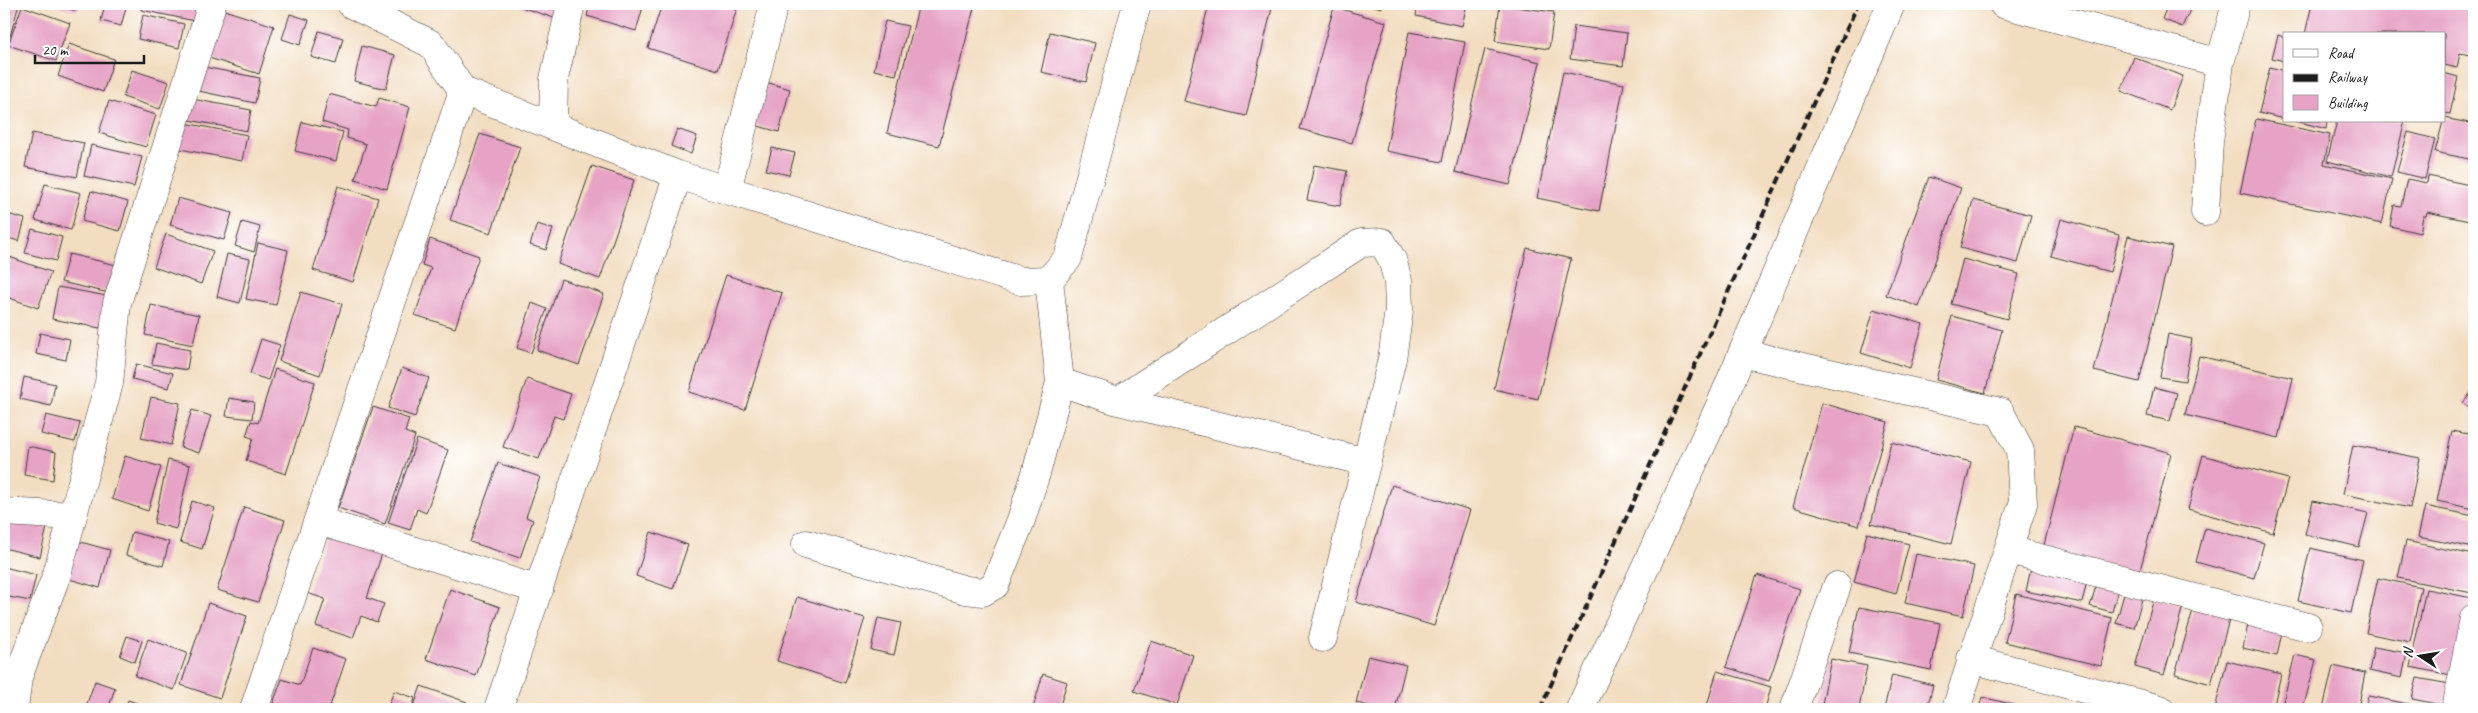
<svg xmlns="http://www.w3.org/2000/svg" width="2478" height="713" font-family="Caveat,sans-serif">
	<style>
		.building { fill: #e6a3c5 }
		.lines { fill: none; stroke-linecap: round; stroke-linejoin: round }
		.street-casing { stroke: #3c3935; stroke-width: 29 }
		.street { stroke: #fff; stroke-width: 28 }
		.rail { stroke: #1c1c1c; stroke-width: 4; stroke-dasharray: 8 4; stroke-linecap: butt }
	</style>
	<rect width="100%" height="100%" fill="#fff"/>
	<filter id="ink" filterUnits="userSpaceOnUse"><feTurbulence type="fractalNoise" baseFrequency=".02" numOctaves="2"/><feDisplacementMap in="SourceGraphic" scale="10" xChannelSelector="R" yChannelSelector="G"/><feConvolveMatrix kernelMatrix="1 2 1 2 8 2 1 2 1" color-interpolation-filters="sRGB"/></filter>
	<filter id="wash" filterUnits="userSpaceOnUse"><feTurbulence type="fractalNoise" baseFrequency=".0096" numOctaves="4" result="noise"/><feDisplacementMap in="SourceGraphic" scale="20" xChannelSelector="R" yChannelSelector="G"/><feGaussianBlur stdDeviation="1.12" result="paint"/><feColorMatrix in="noise" values="0 0 0 0 0 0 0 0 0 0 0 0 0 0 0 0 0 1.4 0 .05"/><feComposite in="paint" operator="in"/></filter>
	<g filter="url(#wash)">
		<rect width="100%" height="100%" fill="#f2ddc0"/>
		<g id="blocks">
			<path class="building" d="M4,4H19L10,36L4,34Z
				M51,4H79L77,11Z
				M105,4H127L121,26L101,21Z
				M143,4H198L195,21L141,10Z
				M512,4H558L554,18Z
				M590,4H644L636,31L587,16Z
				M662,4H722L737,8L718,70L648,48Z
				M919,4H975L939,146L887,133Z
				M1209,4H1273L1246,116L1184,101Z
				M1366,4H1383L1382,8Z
				M1418,4H1467L1462,26L1416,16Z
				M2168,4H2175L2190,10L2182,27L2162,19Z
				M2312,4H2474V56L2460,53L2457,68L2444,65V34H2305Z
				M1500,5L1554,12L1549,49L1495,41Z
				M22,6L70,23L56,61L8,45Z
				M1334,7L1386,22L1352,143L1300,129Z
				M221,9L274,26L259,74L206,57Z
				M290,14L309,20L300,45L282,39Z
				M143,15L184,24L179,48L138,39Z
				M885,21L908,26L896,75L874,70Z
				M1574,26L1627,33L1623,66L1570,59Z
				M319,31L343,38L336,64L311,57Z
				M1050,32L1095,43L1086,82L1041,72Z
				M1409,32L1465,42L1442,162L1386,151Z
				M2278,35L2284,37V61L2272,58Z
				M69,44L114,59L103,92L58,76Z
				M362,46L395,55L386,89L354,81Z
				M1485,49L1540,62L1510,185L1455,172Z
				M2134,57L2183,76L2170,110L2121,91Z
				M199,66L260,78L255,103L194,90Z
				M2270,67L2284,71V119L2259,113Z
				M132,70L169,82L160,109L123,97Z
				M1563,72L1624,84L1599,211L1537,198Z
				M2444,73L2458,77L2450,114L2444,113Z
				M762,81L790,89L779,132L751,124Z
				M329,94L376,107L379,98L410,107L387,189L355,179L366,144L347,138L348,130L322,122Z
				M192,99L251,110L247,131L189,120Z
				M109,101L156,115L146,147L99,133Z
				M2444,118L2474,124V160L2435,152Z
				M2256,119L2330,135L2324,164L2392,179L2382,224L2240,193Z
				M2296,121H2327L2326,129Z
				M2337,121H2405L2391,177L2327,161Z
				M302,122L343,132L336,161L295,151Z
				M185,123L247,135L242,161L180,149Z
				M677,129L697,136L691,154L671,146Z
				M2408,132L2435,139L2425,179L2397,172Z
				M32,133L84,143L77,177L25,167Z
				M480,134L520,147L491,233L450,220Z
				M91,145L142,157L134,187L84,176Z
				M772,148L795,153L789,175L766,170Z
				M1314,165L1347,171L1340,206L1307,200Z
				M592,166L634,180L600,279L558,264Z
				M2428,176L2474,186V222L2427,212L2426,216H2423L2420,233L2390,226L2394,205L2401,206L2407,179L2427,183Z
				M1929,177L1961,188L1919,307L1886,295Z
				M45,184L81,193L71,230L35,220Z
				M338,186L378,198L353,282L313,270Z
				M91,191L128,202L120,231L82,221Z
				M178,198L232,213L224,240L170,225Z
				M1973,200L2031,215L2018,263L1960,248Z
				M4,213L25,219L19,241L4,237Z
				M2061,219L2119,235L2110,272L2051,256Z
				M242,222L260,227L254,252L235,246Z
				M537,224L553,229L546,250L530,245Z
				M32,229L62,237L56,261L25,253Z
				M166,234L213,251L201,284L154,267Z
				M2128,236L2172,247L2139,382L2094,371Z
				M430,239L479,256L455,328L415,315L431,268L422,265Z
				M258,243L288,250L276,305L246,299Z
				M1527,248L1571,259L1538,399L1494,389Z
				M69,254L116,265L109,293L61,282Z
				M227,254L250,259L240,303L217,297Z
				M4,255L51,272L38,308L4,296Z
				M1963,259L2019,274L2007,319L1951,304Z
				M726,275L782,293L745,410L689,392Z
				M561,279L604,294L579,365L537,350Z
				M58,287L107,296L100,328L52,319Z
				M301,292L342,304L320,375L279,361Z
				M532,303L547,309L531,353L517,348Z
				M151,305L199,315L193,345L145,335Z
				M1874,309L1923,324L1910,368L1861,353Z
				M1952,316L2002,330L1985,393L1936,380Z
				M40,333L70,339L66,360L36,354Z
				M2168,334L2192,339L2185,381L2160,377Z
				M261,339L280,345L268,380L250,374Z
				M156,343L190,350L187,370L152,364Z
				M2199,356L2293,378L2279,438L2185,415Z
				M136,364L173,373L169,388L132,379Z
				M402,368L429,378L415,417L388,408Z
				M275,369L315,382L286,474L246,461L253,438L246,436L251,421L258,423Z
				M24,377L55,384L51,406L20,399Z
				M527,379L571,394L563,419L554,416L539,459L503,447Z
				M2154,387L2177,393L2170,421L2147,416Z
				M2474,389V412L2463,403Z
				M151,397L180,403L171,445L141,438Z
				M229,398L254,402L252,419L226,416Z
				M1822,403L1888,422L1859,526L1793,507Z
				M373,407L409,419L405,432L415,436L385,524L338,508Z
				M192,410L211,416L199,453L180,447Z
				M46,415L80,423L75,442L41,434Z
				M2074,427L2171,453L2139,574L2043,549Z
				M2452,431L2474,435V509L2437,501Z
				M417,439L448,450L426,513L417,509L410,530L388,523Z
				M1891,442L1971,462L1951,544L1871,524Z
				M2353,445L2420,458L2410,508L2343,494Z
				M28,446L56,452L53,480L24,475Z
				M2203,455L2288,479L2273,533L2188,509Z
				M125,456L161,467L148,511L112,499Z
				M168,460L190,465L176,529L154,523Z
				M498,463L540,477L526,517L533,520L520,558L470,542Z
				M1392,485L1470,510L1434,626L1356,602Z
				M192,501L215,508L202,549L180,542Z
				M2313,501L2368,513L2359,547L2305,534Z
				M2425,506L2474,516V548L2418,537Z
				M244,507L285,520L258,602L217,590Z
				M9,518L47,527L40,557L4,548Z
				M2205,528L2264,543L2254,578L2196,562Z
				M132,532L169,542L163,566L126,555Z
				M651,532L688,545L673,589L636,576Z
				M1867,533L1909,544L1896,594L1854,582Z
				M326,535L382,554L367,598L384,604L377,622L361,616L353,638L316,626L325,599L307,593Z
				M77,541L110,550L100,588L66,578Z
				M2406,541L2474,555L2472,593L2398,578Z
				M2310,548L2363,560L2351,613L2298,601Z
				M1916,554L1974,566L1963,616L1905,603Z
				M4,567L36,575L30,601L4,596Z
				M2031,568L2087,581L2082,603L2026,591Z
				M1757,575L1800,589L1769,681L1726,667Z
				M2378,578L2421,587L2410,642L2366,633Z
				M2098,580L2119,586L2112,612L2090,606Z
				M2127,583L2145,588L2134,628L2116,623Z
				M450,589L500,607L476,676L426,659Z
				M2426,589L2472,598L2456,676L2410,667Z
				M2016,594L2112,618L2101,666L2005,642Z
				M797,597L865,618L845,683L777,661Z
				M2154,598L2183,606L2164,675L2135,667Z
				M208,603L247,616L220,698L181,685Z
				M2195,603L2231,613L2211,684L2175,674Z
				M1859,607L1940,623L1931,670L1849,653Z
				M2250,615L2284,622L2277,656L2243,648Z
				M878,618L901,623L894,655L871,650Z
				M127,636L142,641L135,662L120,656Z
				M148,639L187,653L174,690L135,676Z
				M1151,641L1193,655L1177,705L1134,691Z
				M2374,647L2407,653L2402,678L2369,671Z
				M313,648L346,659L329,709H281L272,706L282,679L300,685Z
				M2295,655L2316,660L2303,709H2281Z
				M1368,656L1406,665L1395,709H1381L1356,703Z
				M1831,659L1867,666L1859,709H1821Z
				M2227,661L2281,674L2273,709H2215Z
				M4,662L15,665L4,693Z
				M2333,666L2365,673L2358,709H2323Z
				M1717,671L1771,687L1765,709H1706Z
				M1043,674L1067,682L1059,709L1033,708Z
				M1892,675L1933,685L1927,709H1884Z
				M2417,678L2455,685L2451,707L2412,699Z
				M95,681L115,688L108,709H85Z
				M421,686L467,702L465,709H413Z
				M394,691L415,698L412,709H387Z
				M2368,696L2429,708V709H2365Z
				M1982,697L2023,707L2022,709H1979Z
				M128,700L154,709H125Z"/>
		</g>
	</g>
	<g filter="url(#ink)">
		<use href="#blocks" fill-opacity="0" stroke="#3c3935" stroke-width="1"/>
		<g class="lines">
			<defs>
				<path id="street" d="M351,4L431,44L463,91L678,175L1021,281L1049,280L1068,258L1137,4
					M2003,4L2220,63
					M553,126L554,79L571,4
					M727,190L774,4
					M2205,212L2209,141L2220,63L2236,4
					M1742,353L2000,412L2020,450L2023,504L1956,709
					M1060,382L1118,401L1366,462
					M1118,401L1361,243L1382,242L1392,259L1398,281L1399,310L1392,359L1323,638
					M4,512L73,516
					M319,521L539,590
					M806,544L966,590L983,592L995,585L1021,520L1037,470L1060,382L1049,280
					M2009,550L2308,627
					M1971,659L2160,709
					M14,709L18,677L57,574L109,383L117,303L212,4
					M254,709L463,91
					M498,709L678,175
					M1580,709L1722,401L1891,4
					M1794,709L1837,586
					M2456,709L2474,618"/>
			</defs>
			<use href="#street" class="street-casing"/>
			<use href="#street" class="street"/>
			<path class="rail" d="M1540,709L1858,4"/>
		</g>
	</g>
	<rect width="2478" height="713" fill="none" stroke="#fff" stroke-width="20"/>
	<rect x="2283" y="32" width="162" height="90" fill="#ffffff" stroke="#a4a4a4"/>
	<rect x="2293" y="49" width="25" height="8" fill="#ffffff" stroke="#a4a4a4"/>
	<text x="2328" y="58" font-size="15" fill="#1c1c1c">Road</text>
	<rect x="2293" y="74" width="25" height="8" fill="#1c1c1c" stroke="#a4a4a4"/>
	<text x="2328" y="82" font-size="15" fill="#1c1c1c">Railway</text>
	<rect x="2293" y="95" width="25" height="15" fill="#e6a3c5" stroke="#a4a4a4"/>
	<text x="2328" y="108" font-size="15" fill="#1c1c1c">Building</text>
	<g transform="translate(2420 656) rotate(282)" stroke="#ffffff" stroke-width="4" paint-order="stroke">
	<path d="M0-4L9 19L0 12L-9 19Z" fill="#1c1c1c"/>
	<text y="-8" font-size="14" font-weight="bold" text-anchor="middle" fill="#1c1c1c">N</text>
	</g>
	<path d="M35 55v8h109v-8" fill="none" stroke="#1c1c1c" stroke-width="2.5"/>
	<text x="42" y="55" font-size="15" fill="#1c1c1c" stroke="#ffffff" stroke-width="4" paint-order="stroke">20 m</text>
</svg>
